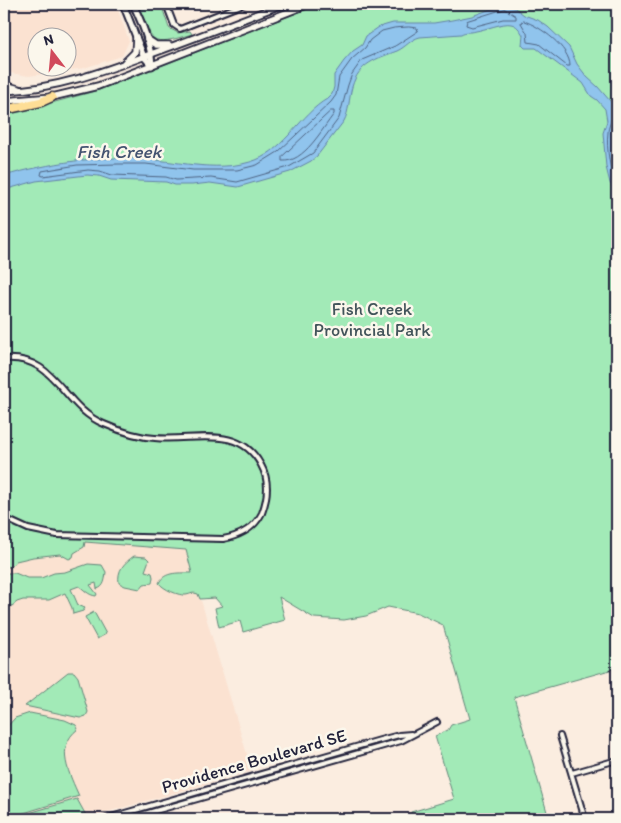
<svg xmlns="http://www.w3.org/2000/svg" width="621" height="823" font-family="Itim,sans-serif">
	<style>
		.built { fill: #fbe2d1; fill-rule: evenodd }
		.green { fill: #a2eab7; stroke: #628679 }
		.water { fill: #90c4ed; stroke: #6483a6 }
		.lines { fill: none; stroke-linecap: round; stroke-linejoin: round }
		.shore { stroke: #4e6382; stroke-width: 1 }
		.minor-casing { stroke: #22223b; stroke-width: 8 }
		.tertiary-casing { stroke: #22223b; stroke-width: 9 }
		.secondary-casing { stroke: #22223b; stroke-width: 9 }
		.motorway-casing { stroke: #22223b; stroke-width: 11 }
		.minor { stroke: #fbf7ec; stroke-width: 4 }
		.tertiary { stroke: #fbf7ec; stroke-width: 5 }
		.secondary { stroke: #fbf7ec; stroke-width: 5.5 }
		.motorway { stroke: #fede96; stroke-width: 8 }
		.labels { text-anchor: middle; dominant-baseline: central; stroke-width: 5; stroke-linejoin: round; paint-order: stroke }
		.park-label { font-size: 18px; fill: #42545a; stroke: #fbf7ec }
		.street-label { font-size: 18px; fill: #22223b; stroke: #fbf7ec }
		.water-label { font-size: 19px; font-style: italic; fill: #435370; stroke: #fbf7ec }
	</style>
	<rect width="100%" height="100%" fill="#fbede0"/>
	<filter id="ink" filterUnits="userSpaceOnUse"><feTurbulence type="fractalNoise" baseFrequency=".02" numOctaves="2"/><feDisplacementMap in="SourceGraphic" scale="10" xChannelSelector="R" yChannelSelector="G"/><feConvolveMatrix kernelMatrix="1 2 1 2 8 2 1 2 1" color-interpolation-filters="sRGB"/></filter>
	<g filter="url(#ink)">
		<path class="built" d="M4,4H112L118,10L129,41L122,56L84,68L29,76L4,72ZM38,38H68V68H38Z
			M70,540L186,550L252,771L100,814L90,819H4V548Z"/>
		<path class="green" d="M137,4H161L169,28L178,33L190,31L192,34C149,47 152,43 137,4Z
			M320,4H617V668L514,697L549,819H413L411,812L454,799L435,736L448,730L451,725L470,719L443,625L418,613L388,607L366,616L344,620L314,618L279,597L285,620L243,632L240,621L219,627L215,608L222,606L215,598L200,599L198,594C192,592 192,594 186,595C179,596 163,589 159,583C164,571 181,573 192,573L186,550L85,542L84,547L74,553L73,557L69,559L60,554L33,557L16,561L11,567H4V112L55,102L99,90Z
			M134,556L146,557L149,560L145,571L152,573L153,577L152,583L144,584L140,589L125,586L119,583C117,570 124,563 134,556Z
			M88,564L102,565L106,572C105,579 105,587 97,589L96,583L90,585L97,594L96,596C88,595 85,590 79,586L71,589L78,605L85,608L83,611L73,614L72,608L65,593L49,600H23L17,602L12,606L4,607V573H15L27,578H41L54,573L65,572Z
			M94,612L106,634L97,639L85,617Z
			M68,672H74L78,677L88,712L86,716L80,718L25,706Z
			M30,713L65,720L76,725L78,729C54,747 70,775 79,796L4,819V730L15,718Z
			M77,799L88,819H7L12,818Z"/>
		<path class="water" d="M502,5L515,8L524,15L538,20L548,27L569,47L577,64L587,77L598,87L617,109V195L610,183L606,167L603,133L607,121L605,109L597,100L591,96L583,83L536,48H525L522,45L523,35C520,30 517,25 511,24C504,22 484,30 476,31C470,33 466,31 461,34L420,37C411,39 406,47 397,51C376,59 359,63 352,87C349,98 349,112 344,121L317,156L311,161L290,172L238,187L210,183L192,185H175L166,182L111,180L99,176L87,175L36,181L4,190V176C50,163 98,155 146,159C182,162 221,173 256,160C286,148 301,114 327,99L332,94L334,87V75L344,61L353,51L362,45L366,36L379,27L393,23H434L452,20L472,16Z"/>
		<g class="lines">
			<path class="shore" d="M505,9L516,16V19H503L472,27L466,25L467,21Z
				M524,21C540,26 570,48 570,66H567L539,44L528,42L527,33L521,23Z
				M409,27L417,28L418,31L395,46L362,60L352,74L348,85L339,118L313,153L289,167L237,182L211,178L176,180L166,177L112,175L100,171L88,170L43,176L41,175L42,171L77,165L118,164H146L193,170H237L257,165L278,152L331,102L336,95L339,77L352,59L365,48L370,40L382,31L394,28Z
				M331,111H334V114C322,129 304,163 282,161V157Z
				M617,112L612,113C612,122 608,126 608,133C606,147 610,174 617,185"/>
			<defs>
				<path id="minor" d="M166,4L174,25L180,29L244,4
					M4,359C57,355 61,406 104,424C120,431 137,437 155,438C192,442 239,423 261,465C270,481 268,497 262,513C254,529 240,536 223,539L57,535L28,529L4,518
					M560,736L585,819
					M572,773L617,760
					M104,819L380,740L399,735L411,734
					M127,819L401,741L437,722"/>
				<path id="tertiary" d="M123,4L144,57L152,66
					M133,4C142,23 151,44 152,65"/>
				<path id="secondary" d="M147,39L156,45H169
					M124,63L135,52L136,37
					M4,85L19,89
					M4,91C56,89 102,72 151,54C195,38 239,21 283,4
					M4,101L52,97L98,86L309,4"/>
				<path id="motorway" d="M4,110L41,102L52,97"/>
			</defs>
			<use href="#minor" class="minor-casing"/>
			<use href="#tertiary" class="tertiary-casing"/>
			<use href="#secondary" class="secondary-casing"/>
			<use href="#motorway" class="motorway-casing"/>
			<use href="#minor" class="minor"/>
			<use href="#tertiary" class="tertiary"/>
			<use href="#secondary" class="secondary"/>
			<use href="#motorway" class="motorway"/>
		</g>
	</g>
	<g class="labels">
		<g class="park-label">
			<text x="372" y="309">Fish Creek<tspan x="372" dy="21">Provincial Park</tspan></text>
		</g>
		<g class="street-label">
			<text transform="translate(254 761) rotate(-16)">Providence Boulevard SE</text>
		</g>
		<g class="water-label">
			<text x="119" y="151">Fish Creek</text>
		</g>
	</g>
	<rect width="621" height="823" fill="none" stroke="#fbf7ec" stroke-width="20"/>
	<rect x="10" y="10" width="601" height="803" fill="none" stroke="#22223b" stroke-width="2" filter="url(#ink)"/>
	<g transform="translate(52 52) rotate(344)"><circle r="24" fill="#fbf7ec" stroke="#a4a2a5"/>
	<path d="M0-4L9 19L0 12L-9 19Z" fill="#d1495b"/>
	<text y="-8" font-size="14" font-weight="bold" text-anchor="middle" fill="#22223b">N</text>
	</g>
</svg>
